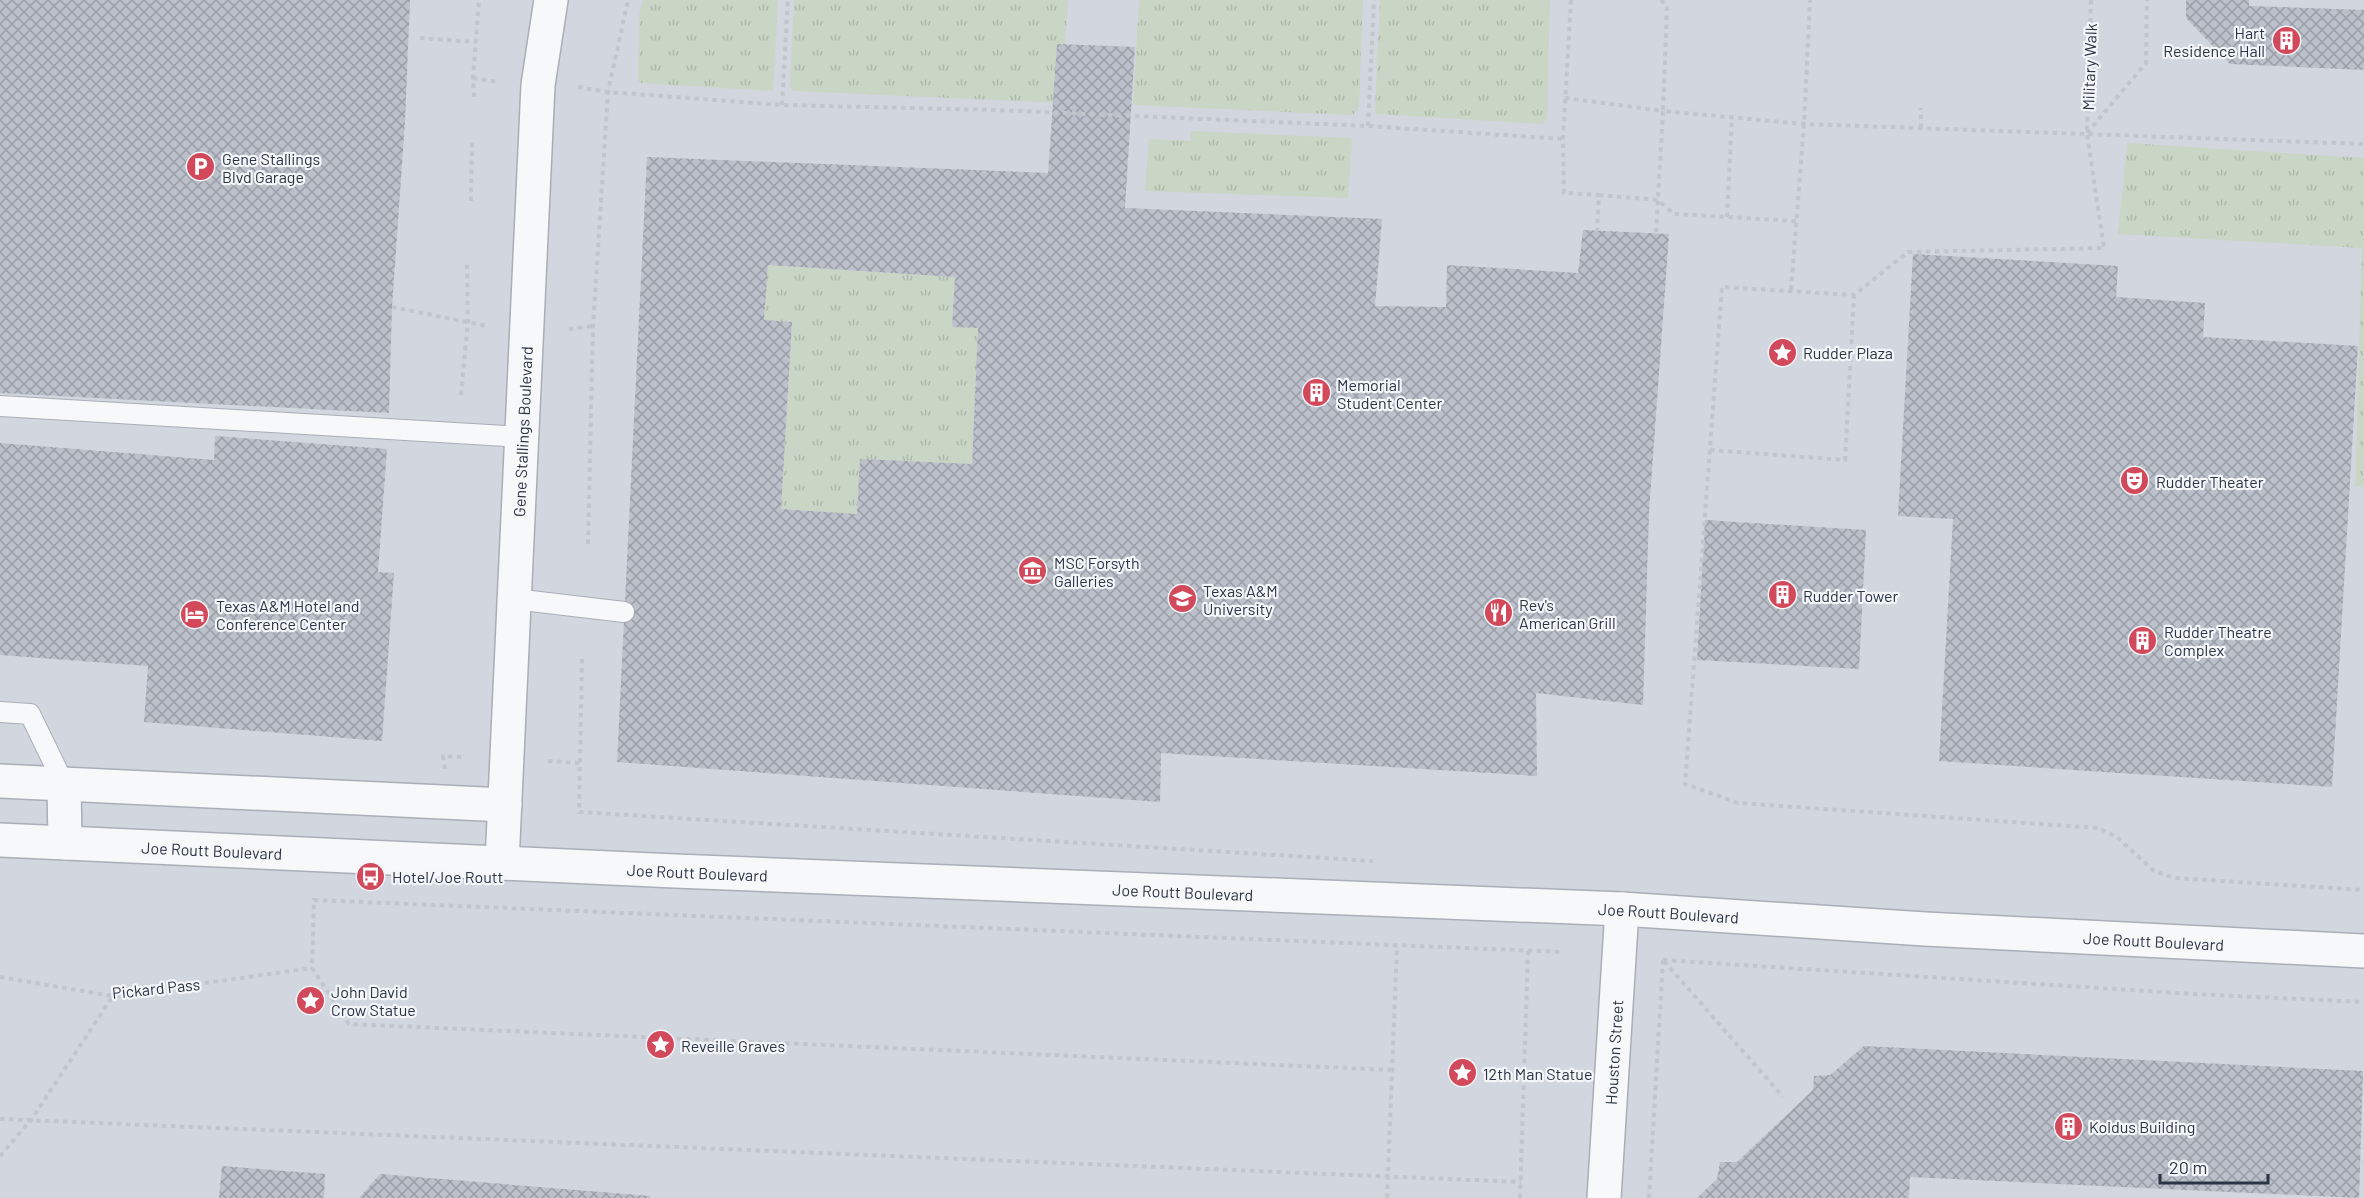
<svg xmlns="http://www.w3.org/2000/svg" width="2364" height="1198" font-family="Barlow,sans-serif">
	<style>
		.built { fill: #d2d6de }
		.grass { fill: url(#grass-tufts) }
		.building { fill: url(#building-cross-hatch); fill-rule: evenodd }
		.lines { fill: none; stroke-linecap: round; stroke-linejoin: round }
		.lane-casing { stroke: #a9aeb7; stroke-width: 22 }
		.street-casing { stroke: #a9aeb7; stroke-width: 36 }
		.path { stroke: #c2c5cb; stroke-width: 4; stroke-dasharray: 4.5 4.5; stroke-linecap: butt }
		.lane { stroke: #f7f8fa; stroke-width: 20 }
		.street { stroke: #f7f8fa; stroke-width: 33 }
		.labels { text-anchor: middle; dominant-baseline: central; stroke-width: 4.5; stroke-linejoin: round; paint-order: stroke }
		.poi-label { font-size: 16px; fill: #2b3445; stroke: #f4f6f9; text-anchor: start }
		.street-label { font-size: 16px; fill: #2b3445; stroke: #f4f6f9 }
	</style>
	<defs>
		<pattern id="grass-tufts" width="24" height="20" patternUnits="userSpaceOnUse" patternTransform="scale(1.5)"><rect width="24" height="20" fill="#c9d6c5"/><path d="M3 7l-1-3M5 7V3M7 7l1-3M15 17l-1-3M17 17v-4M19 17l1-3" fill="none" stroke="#adb8ab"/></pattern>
		<pattern id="building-cross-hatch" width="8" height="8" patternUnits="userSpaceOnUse" patternTransform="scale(1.5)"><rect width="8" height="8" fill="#bbc0ca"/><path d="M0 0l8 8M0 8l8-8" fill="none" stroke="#989da6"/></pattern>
	</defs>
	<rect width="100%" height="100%" fill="#e4e7ec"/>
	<path class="built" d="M0,0H2364V1198H0Z"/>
	<path class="grass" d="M643,0H778L773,91L640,83L638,80L639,15Z
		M794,0H1068L1061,103L793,91L790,85Z
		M1139,0H1363L1359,107L1353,115L1133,105Z
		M1380,0H1550L1547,118L1542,124L1377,114L1375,111Z
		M1191,131L1350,138L1352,141L1348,198L1145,191L1149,139L1191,141Z
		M2127,143L2364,158V487L2355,486L2362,248L2118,234Z
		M768,265L955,277L952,326L978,328L972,464L860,459L857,514L781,509L792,322L764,320Z"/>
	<path class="building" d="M0,0H410L405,121L392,307L389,413L0,393Z
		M2186,0H2249V6L2364,10V70L2230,64L2186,18Z
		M1057,44L1135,47L1125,208L1382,219L1375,306L1446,307L1447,265L1578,273L1583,230L1669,234L1649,512L1643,705L1536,693L1537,776L1161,753L1160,802L617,762L647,157L1048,173ZM768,265L955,277L952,327L978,328L972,464L860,459L857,514L781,509L792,322L764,320Z
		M1913,254L2118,266L2116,297L2205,303L2203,337L2358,346L2332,787L1939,761L1953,519L1898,516Z
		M215,436L387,449L378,572L394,573L382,741L144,722L148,666L0,655V443L214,460Z
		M1705,520L1866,530L1859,669L1697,660Z
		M1864,1046L2363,1071L2359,1198L1910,1177L1909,1198H1697L1717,1179L1720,1162H1737L1813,1090L1814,1076L1830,1075Z
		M222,1166L325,1174L324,1198H219Z
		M380,1174L650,1196V1198H359Z"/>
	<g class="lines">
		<defs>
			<path id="lane" d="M0,406L522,437
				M514,599L624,612
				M0,712L30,714L64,784"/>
			<g id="street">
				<path d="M0,781L505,805"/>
				<path d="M64,784L65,843"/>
				<path id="s1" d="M0,840L675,871L1622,909L1925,929L2364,951"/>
				<path id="s2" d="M502,863L538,85L551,0"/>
				<path id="s3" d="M1604,1198L1622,909"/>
			</g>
		</defs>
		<use href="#lane" class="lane-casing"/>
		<use href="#street" class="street-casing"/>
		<path class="path" d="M1571,0L1563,139L1564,193L1599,195L1597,231
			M1661,0L1667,6L1663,111L1804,124L2364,144
			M2091,0L2087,134L2104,248L1908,252L1854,295L1722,287L1685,784L1738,803L2098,828L2117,837L2154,871L2175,878L2364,890
			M420,38L476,42
			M473,78L498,82
			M578,87L608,92L782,105L995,110L1368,126L1563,139
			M474,97L473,78L479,0
			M1565,98L1663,111L1656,234
			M782,105L788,0
			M1368,126L1374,0
			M1921,128V108
			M2087,133L2146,63L2147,0
			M1599,195L1658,200L1674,214L1797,221
			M471,201L472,138
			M1727,217L1732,118
			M1791,290L1804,124L1810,0
			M392,307L487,326
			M569,329L593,326
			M461,395L468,321L467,264
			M1710,450L1845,460L1854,295
			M588,544L593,326L608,92L628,0
			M582,659L579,812L1373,861
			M548,761L580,763
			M445,769L443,756L465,757
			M1663,960L2193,994L2364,1002
			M1664,961L1783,1097
			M0,977L113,996L312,968
			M1392,1070L349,1024L312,968L314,900L1562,952
			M0,1119L1521,1182
			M0,1156L31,1120L113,996
			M1387,1198L1397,947
			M1520,1198L1528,951
			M1649,1198L1663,960"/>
		<use href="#lane" class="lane"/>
		<use href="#street" class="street"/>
	</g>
	<defs>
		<symbol id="building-disc" viewBox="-11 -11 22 22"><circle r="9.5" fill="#d1495b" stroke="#f4f6f9"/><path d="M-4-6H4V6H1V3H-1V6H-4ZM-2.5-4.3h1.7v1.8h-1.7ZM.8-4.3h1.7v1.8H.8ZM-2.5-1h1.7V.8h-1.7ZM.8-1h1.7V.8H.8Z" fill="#fff"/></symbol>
		<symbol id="parking-disc" viewBox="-11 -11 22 22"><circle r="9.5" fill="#d1495b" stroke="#f4f6f9"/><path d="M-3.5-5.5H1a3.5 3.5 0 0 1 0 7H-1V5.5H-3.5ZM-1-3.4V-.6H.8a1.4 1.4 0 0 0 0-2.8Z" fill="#fff"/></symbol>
		<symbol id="sight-disc" viewBox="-11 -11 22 22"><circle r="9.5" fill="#d1495b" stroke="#f4f6f9"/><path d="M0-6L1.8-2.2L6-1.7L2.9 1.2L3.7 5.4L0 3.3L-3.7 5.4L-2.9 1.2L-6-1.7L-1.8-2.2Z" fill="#fff"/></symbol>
		<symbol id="theatre-disc" viewBox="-11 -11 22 22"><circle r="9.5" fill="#d1495b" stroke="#f4f6f9"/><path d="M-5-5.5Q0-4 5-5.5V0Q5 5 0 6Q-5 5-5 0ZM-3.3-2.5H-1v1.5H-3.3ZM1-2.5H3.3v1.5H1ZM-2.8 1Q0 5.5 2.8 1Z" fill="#fff"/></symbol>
		<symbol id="museum-disc" viewBox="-11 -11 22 22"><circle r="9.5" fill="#d1495b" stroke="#f4f6f9"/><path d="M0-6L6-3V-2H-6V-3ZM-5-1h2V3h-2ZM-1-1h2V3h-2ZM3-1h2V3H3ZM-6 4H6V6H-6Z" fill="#fff"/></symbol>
		<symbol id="university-disc" viewBox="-11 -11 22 22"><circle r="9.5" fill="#d1495b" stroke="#f4f6f9"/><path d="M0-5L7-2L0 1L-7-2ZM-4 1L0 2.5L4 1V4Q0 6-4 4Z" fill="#fff"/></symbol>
		<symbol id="restaurant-disc" viewBox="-11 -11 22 22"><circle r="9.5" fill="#d1495b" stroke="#f4f6f9"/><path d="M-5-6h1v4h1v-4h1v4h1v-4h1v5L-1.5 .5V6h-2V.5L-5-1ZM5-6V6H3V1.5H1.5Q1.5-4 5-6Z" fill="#fff"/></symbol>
		<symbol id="hotel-disc" viewBox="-11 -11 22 22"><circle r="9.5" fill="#d1495b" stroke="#f4f6f9"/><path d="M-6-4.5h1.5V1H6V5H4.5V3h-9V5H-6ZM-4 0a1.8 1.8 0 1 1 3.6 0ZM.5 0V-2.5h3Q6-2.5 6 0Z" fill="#fff"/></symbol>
		<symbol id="bus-disc" viewBox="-11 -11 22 22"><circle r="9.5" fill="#d1495b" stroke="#f4f6f9"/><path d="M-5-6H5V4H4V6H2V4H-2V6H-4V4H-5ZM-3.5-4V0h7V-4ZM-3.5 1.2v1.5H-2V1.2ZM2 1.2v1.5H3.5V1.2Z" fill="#fff"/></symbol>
	</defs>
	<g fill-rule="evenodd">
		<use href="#building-disc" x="2270" y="24" width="33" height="33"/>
		<use href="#parking-disc" x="184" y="150" width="33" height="33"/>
		<use href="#sight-disc" x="1766" y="336" width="33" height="33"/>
		<use href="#building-disc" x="1300" y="376" width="33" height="33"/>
		<use href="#theatre-disc" x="2118" y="464" width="33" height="33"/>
		<use href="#museum-disc" x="1016" y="554" width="33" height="33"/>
		<use href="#building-disc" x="1766" y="578" width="33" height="33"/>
		<use href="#university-disc" x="1166" y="582" width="33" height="33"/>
		<use href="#restaurant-disc" x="1482" y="596" width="33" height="33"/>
		<use href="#hotel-disc" x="178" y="598" width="33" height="33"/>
		<use href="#building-disc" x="2126" y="624" width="33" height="33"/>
		<use href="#bus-disc" x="354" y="860" width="33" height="33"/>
		<use href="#sight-disc" x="294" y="984" width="33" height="33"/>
		<use href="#sight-disc" x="644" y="1028" width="33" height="33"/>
		<use href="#sight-disc" x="1446" y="1056" width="33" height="33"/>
		<use href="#building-disc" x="2052" y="1110" width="33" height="33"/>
	</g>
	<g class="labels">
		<g class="poi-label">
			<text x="2265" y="32" text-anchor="end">Hart<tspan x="2265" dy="18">Residence Hall</tspan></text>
			<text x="222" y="158">Gene Stallings<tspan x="222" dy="18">Blvd Garage</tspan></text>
			<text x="1803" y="352">Rudder Plaza</text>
			<text x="1337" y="384">Memorial<tspan x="1337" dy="18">Student Center</tspan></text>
			<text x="2156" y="481">Rudder Theater</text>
			<text x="1054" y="562">MSC Forsyth<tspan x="1054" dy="18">Galleries</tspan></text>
			<text x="1203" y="590">Texas A&amp;M<tspan x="1203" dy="18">University</tspan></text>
			<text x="1803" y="595">Rudder Tower</text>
			<text x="1519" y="604">Rev's<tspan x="1519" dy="18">American Grill</tspan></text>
			<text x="216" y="605">Texas A&amp;M Hotel and<tspan x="216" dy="18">Conference Center</tspan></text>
			<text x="2164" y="631">Rudder Theatre<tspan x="2164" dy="18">Complex</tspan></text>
			<text x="392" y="876">Hotel/Joe Routt</text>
			<text x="331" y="991">John David<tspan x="331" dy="18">Crow Statue</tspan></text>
			<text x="681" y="1045">Reveille Graves</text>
			<text x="1483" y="1073">12th Man Statue</text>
			<text x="2089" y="1126">Koldus Building</text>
		</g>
		<g class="street-label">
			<text transform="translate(2089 67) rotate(-88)">Military Walk</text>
			<text stroke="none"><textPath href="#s2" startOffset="432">Gene Stallings Boulevard</textPath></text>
			<text stroke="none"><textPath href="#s1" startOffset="212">Joe Routt Boulevard</textPath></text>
			<text stroke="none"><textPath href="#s1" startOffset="698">Joe Routt Boulevard</textPath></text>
			<text stroke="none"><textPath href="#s1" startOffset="1184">Joe Routt Boulevard</textPath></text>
			<text stroke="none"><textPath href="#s1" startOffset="1670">Joe Routt Boulevard</textPath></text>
			<text stroke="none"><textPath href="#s1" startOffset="2156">Joe Routt Boulevard</textPath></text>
			<text transform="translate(156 988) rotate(-6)">Pickard Pass</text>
			<text stroke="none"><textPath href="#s3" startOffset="146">Houston Street</textPath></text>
		</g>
	</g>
	<path d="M2160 1174v9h108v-9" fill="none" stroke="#2b3445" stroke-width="3"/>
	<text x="2169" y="1174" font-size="18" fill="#2b3445" stroke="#f4f6f9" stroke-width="4.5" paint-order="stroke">20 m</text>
</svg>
